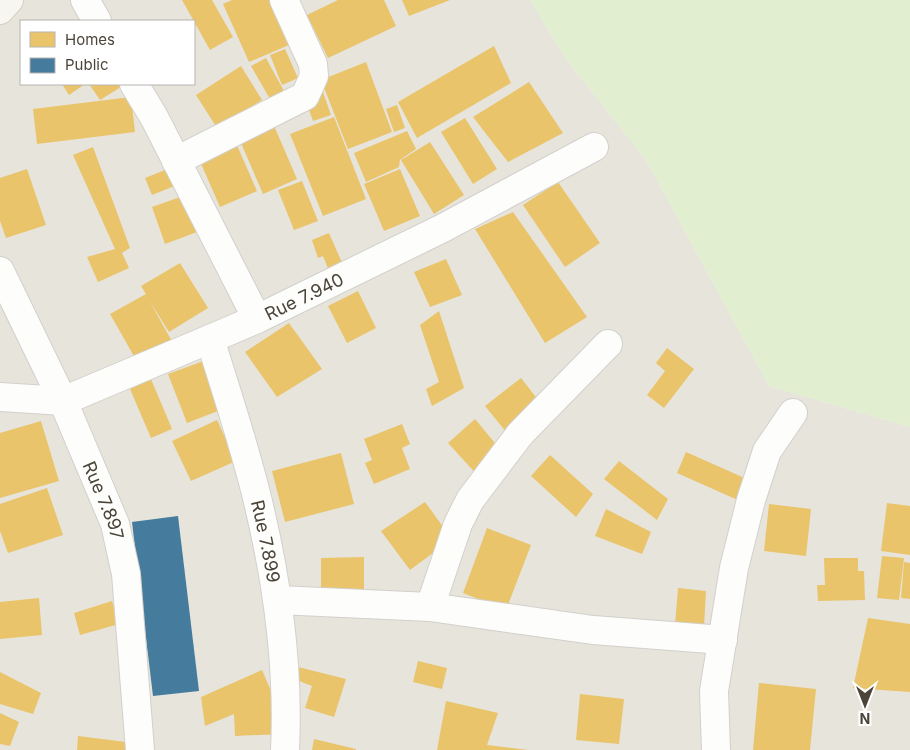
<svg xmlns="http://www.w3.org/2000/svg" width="910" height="750" font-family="Inter,sans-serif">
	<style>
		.residential { fill: #e7e4dc; fill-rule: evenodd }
		.green { fill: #e1eecf }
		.homes { fill: #e9c46a }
		.public { fill: #457b9d }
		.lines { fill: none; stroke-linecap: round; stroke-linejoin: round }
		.street-casing { stroke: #d2d0cb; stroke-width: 30 }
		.secondary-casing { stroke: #d3cfc5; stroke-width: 30 }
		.street { stroke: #fdfdfc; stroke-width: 28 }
		.secondary { stroke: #f7f6f1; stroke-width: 28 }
		.labels { text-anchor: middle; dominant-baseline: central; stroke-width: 5; stroke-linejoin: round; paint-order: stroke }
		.street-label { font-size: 18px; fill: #4b4439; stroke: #fff }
	</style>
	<rect width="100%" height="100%" fill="#f4f2ee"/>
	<path class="residential" d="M0,0H530L566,59L646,160L769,386L910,427V750H0ZM21,21H194V84H21Z"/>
	<path class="green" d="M530,0H910V427L769,386L646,160L566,59Z"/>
	<path class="homes" d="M182,0H212L233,37L210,50Z
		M232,0H269L289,45L249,62L223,4Z
		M338,0H384L396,26L328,58L307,15Z
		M402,0H450L409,16Z
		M494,46L511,83L417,138L398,102Z
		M285,49L298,78L282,85L270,55Z
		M266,58L284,91L270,99L251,66Z
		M366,62L392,132L348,149L321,80Z
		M241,66L262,100L217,128L196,95Z
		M529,82L563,133L508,162L473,117Z
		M62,84H85L69,95Z
		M89,84H126L100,100Z
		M323,92L331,115L313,121L305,98Z
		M131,97L135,132L37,144L33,109Z
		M397,105L405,128L394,132L386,109Z
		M334,117L366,199L323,216L290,134Z
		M465,118L497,169L473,184L441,132Z
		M275,128L297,179L263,194L241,143Z
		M407,131L416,149L400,160L399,167L366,182L354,153Z
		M430,142L464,195L434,214L401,160Z
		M236,143L257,191L220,207L199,159Z
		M93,147L130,248L122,253L129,268L98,282L87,257L115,249L73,155Z
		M170,168L177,185L152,195L145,178Z
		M27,169L46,225L6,238L0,221V178Z
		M400,169L420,216L384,231L364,184Z
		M302,181L318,221L294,230L278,190Z
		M558,182L600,243L565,267L523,205Z
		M183,196L197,232L165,244L152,207Z
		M513,212L587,317L545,343L475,229Z
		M329,233L343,265L329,271L323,256L318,258L312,240Z
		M446,259L462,295L430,307L414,272Z
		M180,263L208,308L169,332L149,300L174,345L139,365L110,314L146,294L141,286Z
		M358,291L376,328L347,343L328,306Z
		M439,311L464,388L432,406L426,389L439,382L420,325Z
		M289,323L322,369L277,397L245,352Z
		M667,348L694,369L664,408L647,395L665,371L656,363Z
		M209,359L228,407L187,423L168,374Z
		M521,378L543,406L507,433L485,406Z
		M151,379L172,429L151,438L130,389Z
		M475,419L504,454L480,478L448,443Z
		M217,420L236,461L191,481L172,441Z
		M41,421L59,481L0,498V433Z
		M402,424L410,444L402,448L410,469L374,484L365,463L372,460L364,439Z
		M686,452L749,480L740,501L677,473Z
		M341,453L354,504L285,522L272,471Z
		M550,455L593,494L576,517L531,476Z
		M619,461L668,499L657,520L604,479Z
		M47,488L63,535L8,553L0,531V504Z
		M425,502L452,539L410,570L381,531Z
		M887,503L910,506V555L881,551Z
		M769,504L811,509L806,556L764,551Z
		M606,509L651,532L642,554L595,536Z
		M487,528L531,545L506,610L463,593Z
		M882,556L904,558L899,600L877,598Z
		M364,557V591L321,592V558Z
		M824,558H858V571H864L865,600L818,601L817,585H825Z
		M904,562L910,563V599L901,598Z
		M678,588L706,591L704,627L675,625Z
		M39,598L42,635L0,639V602Z
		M112,601L119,624L80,635L74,613Z
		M868,618L910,624V692L853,688Z
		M418,661L447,668L442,689L413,682Z
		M298,667L346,679L334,717L305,708L312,686L299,681Z
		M262,670L272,693L282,734L235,736L234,714L205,726L201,697Z
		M0,672L41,693L33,714L0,704Z
		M759,683L816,689L810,750H753Z
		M580,694L624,699L619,744L576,740Z
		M446,701L498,713L487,745L529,750H437Z
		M0,713L19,722L10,746L0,744Z
		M78,736L126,742L125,750H77Z
		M314,739L356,749V750H312Z"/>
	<path class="public" d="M178,516L199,691L153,696L132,522Z"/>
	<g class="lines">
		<defs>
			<g id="street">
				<path d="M85,0L97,21"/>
				<path d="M134,84L154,117L257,319"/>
				<path d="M176,161L305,96L314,76L313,64L284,0"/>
				<path id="s1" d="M0,271L63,401L115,524L126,574L140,750"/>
				<path id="s2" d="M210,339C227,394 246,450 259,506C278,586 289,668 285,750"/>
				<path id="s3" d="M0,397L63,401L210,339L257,319L443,228L594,147"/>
				<path d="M278,600L430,607L593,630L723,640"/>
				<path d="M430,607L458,524L470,500L520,434L608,344"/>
				<path d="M716,750L714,691L734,568L751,500L767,451L793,413"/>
			</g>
			<path id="secondary" d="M0,10L9,0"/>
		</defs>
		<use href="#street" class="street-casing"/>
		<use href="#secondary" class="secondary-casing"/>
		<use href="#street" class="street"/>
		<use href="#secondary" class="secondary"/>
	</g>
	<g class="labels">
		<g class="street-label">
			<text stroke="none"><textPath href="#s3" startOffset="326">Rue 7.940</textPath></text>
			<text stroke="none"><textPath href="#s1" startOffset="252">Rue 7.897</textPath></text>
			<text stroke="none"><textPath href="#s2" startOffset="210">Rue 7.899</textPath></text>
		</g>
	</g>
	<rect x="20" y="20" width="175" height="65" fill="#ffffff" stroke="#b7b4b0"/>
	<rect x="30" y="32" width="25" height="15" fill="#e9c46a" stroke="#b7b4b0"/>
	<text x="65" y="45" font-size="15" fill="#4b4439">Homes</text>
	<rect x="30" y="58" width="25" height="15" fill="#457b9d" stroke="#b7b4b0"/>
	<text x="65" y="70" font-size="15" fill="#4b4439">Public</text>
	<g transform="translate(865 705) rotate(180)" stroke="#ffffff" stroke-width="4" paint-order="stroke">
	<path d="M0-4L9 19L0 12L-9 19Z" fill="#4b4439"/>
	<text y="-8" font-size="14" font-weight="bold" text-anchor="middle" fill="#4b4439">N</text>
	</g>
</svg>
